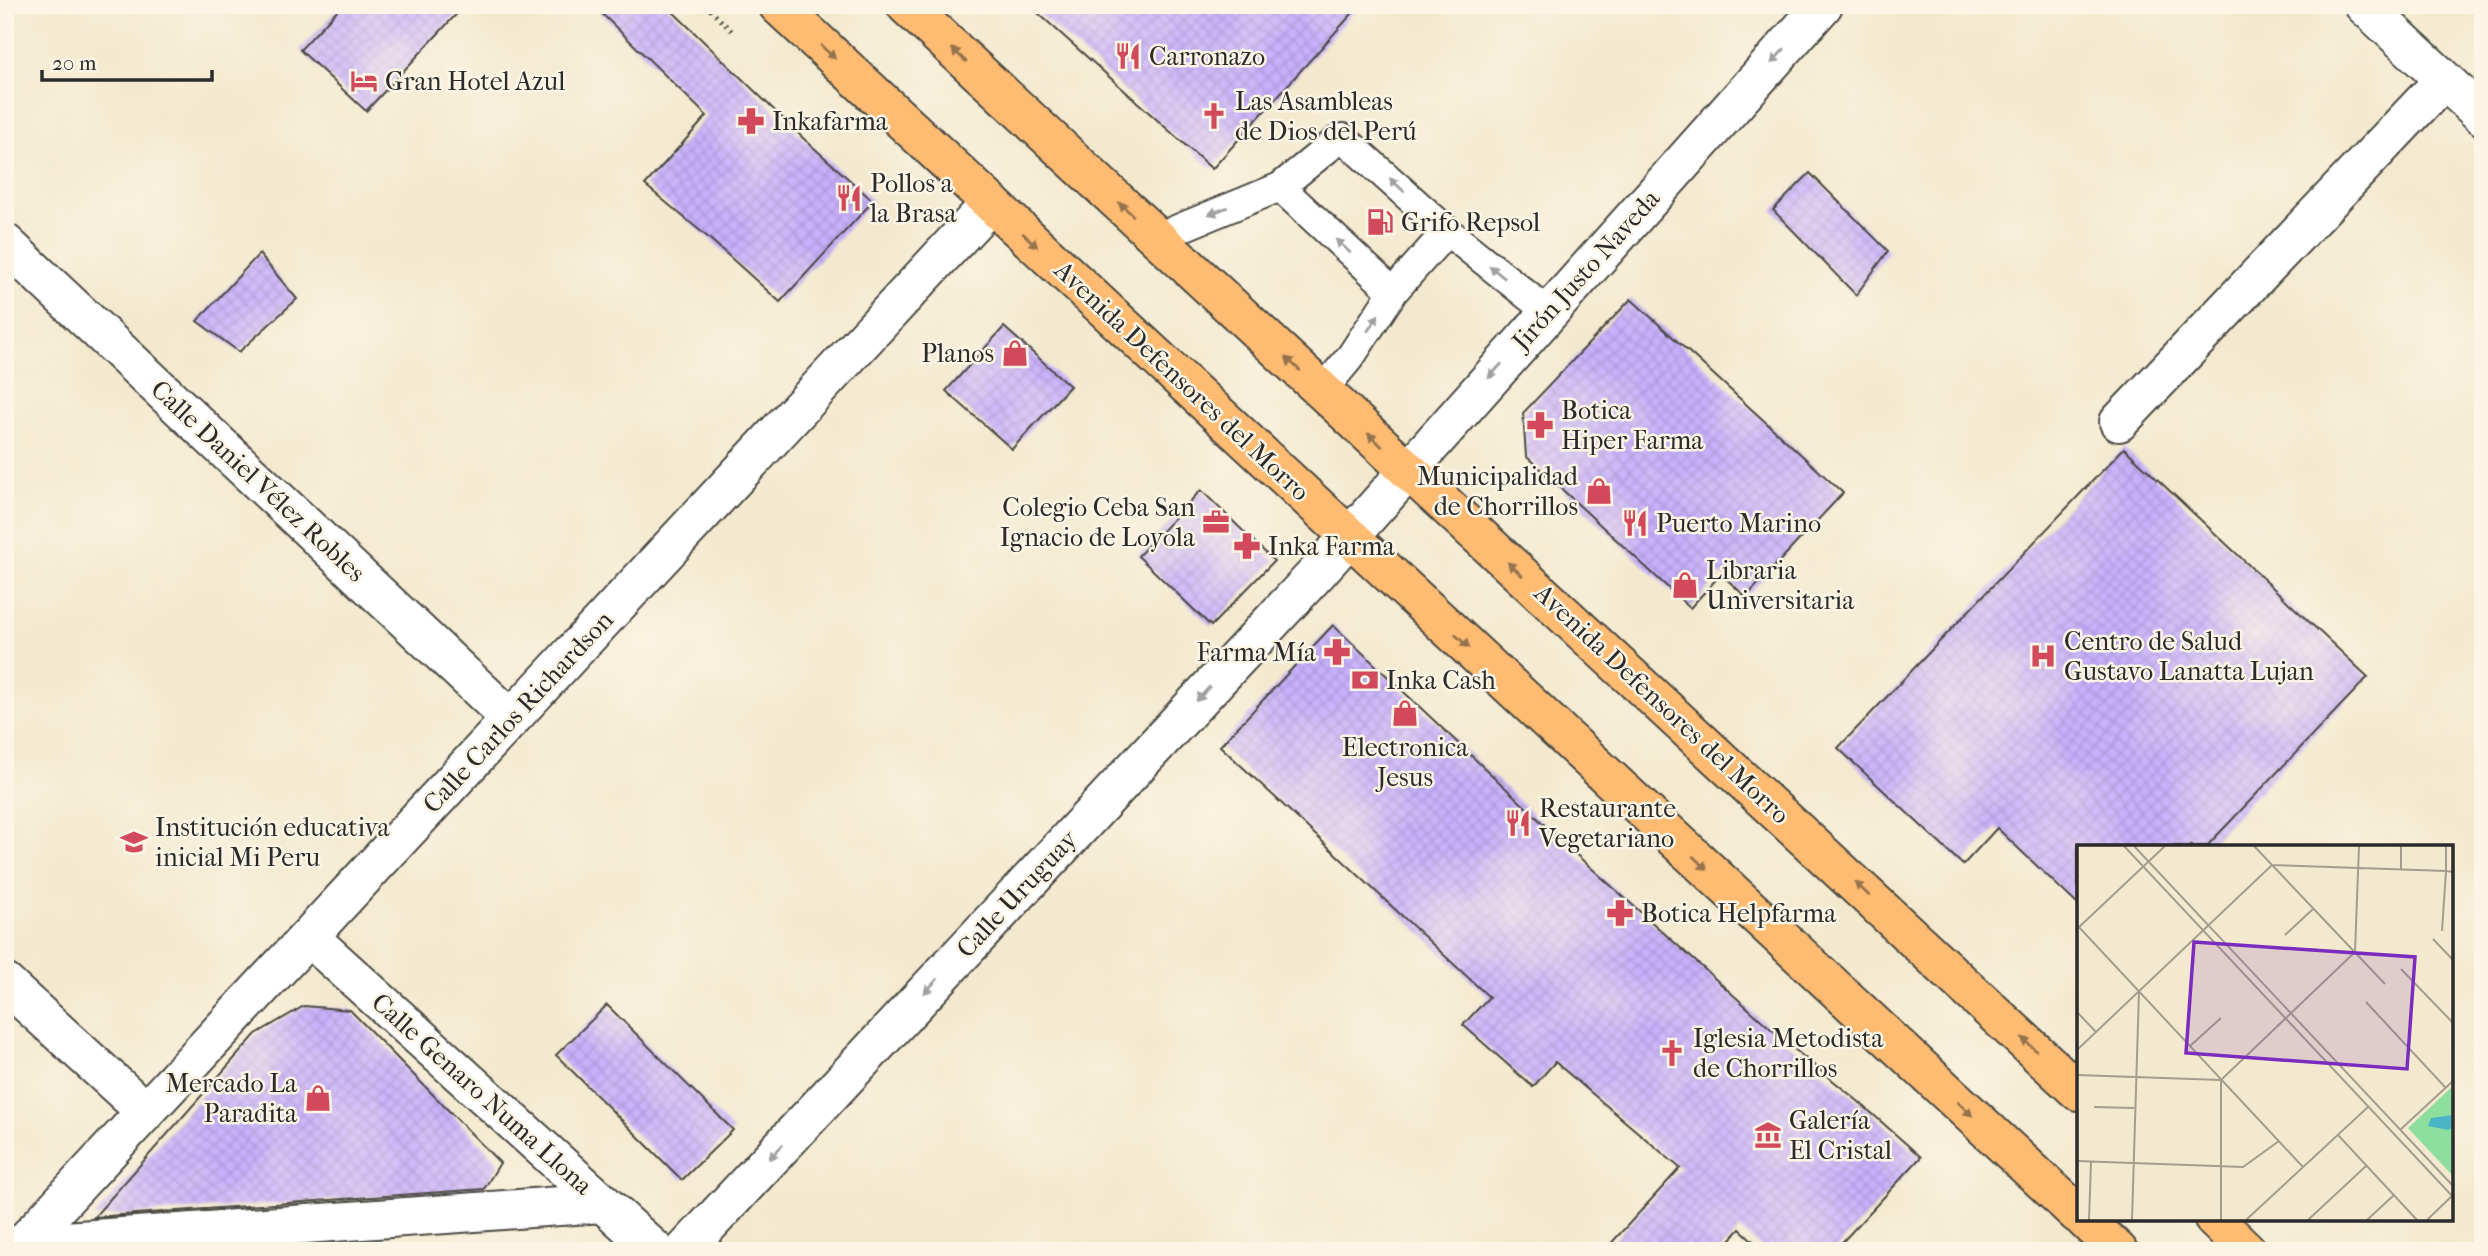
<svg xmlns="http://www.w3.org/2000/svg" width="2488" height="1256" font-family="'IM FELL French Canon',serif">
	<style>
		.building { fill: url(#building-cross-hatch) }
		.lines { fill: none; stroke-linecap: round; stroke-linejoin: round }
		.service-casing { stroke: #494843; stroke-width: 32 }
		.pedestrian-casing { stroke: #494843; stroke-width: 42 }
		.minor-casing { stroke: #494843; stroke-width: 42 }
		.primary-casing { stroke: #494843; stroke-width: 42 }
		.path { stroke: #494843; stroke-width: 4.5; stroke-dasharray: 2 5; stroke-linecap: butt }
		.service { stroke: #fff; stroke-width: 28 }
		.pedestrian { stroke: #fff; stroke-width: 38 }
		.minor { stroke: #fff; stroke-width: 38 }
		.primary { stroke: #ffbb71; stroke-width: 38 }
		.oneway { fill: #95734e }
		.oneway2 { fill: #a0a0a0 }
		.labels { text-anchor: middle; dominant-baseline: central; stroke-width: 5; stroke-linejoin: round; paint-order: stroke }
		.poi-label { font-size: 26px; fill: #2b2b2b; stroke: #fcf5e5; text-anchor: start }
		.street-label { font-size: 26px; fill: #2b2b2b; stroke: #fcf5e5 }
		.inset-road { fill: none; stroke: #a39d8d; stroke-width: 2 }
		.view { fill: #7b2cbf; fill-opacity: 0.15; stroke: #7b2cbf; stroke-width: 3.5 }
		.inset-edge { fill: none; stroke: #2b2b2b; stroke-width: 3.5 }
	</style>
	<defs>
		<pattern id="building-cross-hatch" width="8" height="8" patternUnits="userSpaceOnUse" patternTransform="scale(1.75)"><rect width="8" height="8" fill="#c8b1fc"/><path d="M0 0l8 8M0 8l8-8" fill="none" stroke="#ac98d8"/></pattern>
	</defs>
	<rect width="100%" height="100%" fill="#fcf5e5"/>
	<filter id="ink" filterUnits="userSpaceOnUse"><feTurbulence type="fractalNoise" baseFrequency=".0143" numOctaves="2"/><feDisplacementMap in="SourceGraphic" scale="14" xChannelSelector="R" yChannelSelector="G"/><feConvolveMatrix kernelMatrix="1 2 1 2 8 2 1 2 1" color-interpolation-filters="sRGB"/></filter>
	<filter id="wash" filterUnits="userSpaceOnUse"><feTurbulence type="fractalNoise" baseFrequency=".00686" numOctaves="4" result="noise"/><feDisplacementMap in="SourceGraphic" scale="28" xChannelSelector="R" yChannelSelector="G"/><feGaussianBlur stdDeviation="1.57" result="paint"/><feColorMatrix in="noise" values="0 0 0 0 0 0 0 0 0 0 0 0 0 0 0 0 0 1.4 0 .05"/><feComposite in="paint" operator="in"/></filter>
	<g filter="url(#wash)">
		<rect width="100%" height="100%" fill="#f3e9ce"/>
		<g id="blocks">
			<path class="building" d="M342,5H465L366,111L300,50Z
				M593,5H666L803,138L873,201L780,302L710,239L645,185L707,116Z
				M1029,5H1360L1212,169Z
				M1810,173L1888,251L1856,295L1773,210Z
				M259,254L297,299L239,352L197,321Z
				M1631,299L1843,493L1746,597L1721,574L1690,608L1526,456L1523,413Z
				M1004,327L1070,386L1012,449L946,391Z
				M2124,448L2368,677L2207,846H2078V905L1997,828L1963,865L1838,748Z
				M1201,490L1274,561L1211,626L1138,556Z
				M1333,625L1570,849L1788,1044L1858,1101L1921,1157L1834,1251H1764L1740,1229L1720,1251H1604L1680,1168L1555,1062L1533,1087L1463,1025L1489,997L1220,746Z
				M607,1005L733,1130L682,1180L556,1055Z
				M304,1006L350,1010L500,1163L484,1189L94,1217L256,1034Z"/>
		</g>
	</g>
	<g filter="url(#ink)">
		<use href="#blocks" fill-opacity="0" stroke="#494843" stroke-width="2"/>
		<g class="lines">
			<defs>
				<path id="service" d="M1280,187L1393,292
					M1156,238L1280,187L1339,139L1343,138L1447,231L1548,312
					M1322,391L1351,356L1393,292L1447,231"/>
				<path id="pedestrian" d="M22,1244L603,1203
					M16,1251L991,203"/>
				<path id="minor" d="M2364,5L2483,116
					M5,243L511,719
					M2119,422L2444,80
					M309,937L656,1251
					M5,983L145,1111
					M684,1251L1317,573L1823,5"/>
				<path id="primary" d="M778,5L2078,1214
					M906,5L2078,1091
					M2084,1219L2118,1251
					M2214,1219L2247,1251"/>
			</defs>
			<use href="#service" class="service-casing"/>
			<use href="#pedestrian" class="pedestrian-casing"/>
			<use href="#minor" class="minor-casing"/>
			<use href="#primary" class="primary-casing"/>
			<path class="path" d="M705,5L735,34"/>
			<use href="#service" class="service"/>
			<use href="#pedestrian" class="pedestrian"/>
			<use href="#minor" class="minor"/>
			<use href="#primary" class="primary"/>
		</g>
		<defs><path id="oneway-solid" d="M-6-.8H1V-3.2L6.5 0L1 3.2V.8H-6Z" transform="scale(1.75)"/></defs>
		<g class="oneway">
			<use href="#oneway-solid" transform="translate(828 52) rotate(43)"/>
			<use href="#oneway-solid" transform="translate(959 55) rotate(-137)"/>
			<use href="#oneway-solid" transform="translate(1126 209) rotate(-137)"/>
			<use href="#oneway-solid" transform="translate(1030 240) rotate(43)"/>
			<use href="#oneway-solid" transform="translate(1293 364) rotate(-137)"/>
			<use href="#oneway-solid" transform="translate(1375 440) rotate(-137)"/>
			<use href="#oneway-solid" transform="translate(1515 569) rotate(-137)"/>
			<use href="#oneway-solid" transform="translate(1462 641) rotate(43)"/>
			<use href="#oneway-solid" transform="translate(1700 863) rotate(43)"/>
			<use href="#oneway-solid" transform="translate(1862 889) rotate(-137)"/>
			<use href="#oneway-solid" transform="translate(2029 1044) rotate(-137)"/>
			<use href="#oneway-solid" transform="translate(1965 1109) rotate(43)"/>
		</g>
		<g class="oneway2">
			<use href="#oneway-solid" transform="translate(1778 56) rotate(132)"/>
			<use href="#oneway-solid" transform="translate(1397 185) rotate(-137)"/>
			<use href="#oneway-solid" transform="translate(1218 211) rotate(159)"/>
			<use href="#oneway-solid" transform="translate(1343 246) rotate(-137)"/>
			<use href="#oneway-solid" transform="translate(1497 272) rotate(-141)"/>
			<use href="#oneway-solid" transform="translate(1373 323) rotate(-57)"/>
			<use href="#oneway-solid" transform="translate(1495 371) rotate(132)"/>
			<use href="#oneway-solid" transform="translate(1203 694) rotate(133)"/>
			<use href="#oneway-solid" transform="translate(931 986) rotate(133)"/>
			<use href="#oneway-solid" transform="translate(776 1152) rotate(133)"/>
		</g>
	</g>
	<defs>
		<symbol id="restaurant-bare" viewBox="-9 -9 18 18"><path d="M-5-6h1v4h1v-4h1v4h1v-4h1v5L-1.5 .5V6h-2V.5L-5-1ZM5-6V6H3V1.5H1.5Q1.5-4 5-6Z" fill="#d1495b" stroke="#fcf5e5" stroke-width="2.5" paint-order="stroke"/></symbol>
		<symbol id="hotel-bare" viewBox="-9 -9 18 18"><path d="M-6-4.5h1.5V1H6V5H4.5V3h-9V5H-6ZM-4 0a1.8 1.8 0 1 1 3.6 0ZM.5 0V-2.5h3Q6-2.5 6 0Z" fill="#d1495b" stroke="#fcf5e5" stroke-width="2.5" paint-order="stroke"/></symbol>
		<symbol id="church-bare" viewBox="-9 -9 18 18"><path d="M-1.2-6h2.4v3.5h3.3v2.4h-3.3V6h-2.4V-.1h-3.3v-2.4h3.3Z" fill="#d1495b" stroke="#fcf5e5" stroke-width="2.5" paint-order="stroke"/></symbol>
		<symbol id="pharmacy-bare" viewBox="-9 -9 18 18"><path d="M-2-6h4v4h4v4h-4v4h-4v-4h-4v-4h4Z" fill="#d1495b" stroke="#fcf5e5" stroke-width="2.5" paint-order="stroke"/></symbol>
		<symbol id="fuel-bare" viewBox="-9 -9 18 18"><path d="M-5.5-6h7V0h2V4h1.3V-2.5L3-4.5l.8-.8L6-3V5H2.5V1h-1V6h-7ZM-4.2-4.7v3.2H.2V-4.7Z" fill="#d1495b" stroke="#fcf5e5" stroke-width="2.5" paint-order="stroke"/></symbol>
		<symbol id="shop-bare" viewBox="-9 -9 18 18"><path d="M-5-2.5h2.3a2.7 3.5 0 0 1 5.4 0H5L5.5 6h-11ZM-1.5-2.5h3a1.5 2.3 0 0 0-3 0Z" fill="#d1495b" stroke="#fcf5e5" stroke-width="2.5" paint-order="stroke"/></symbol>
		<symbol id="office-bare" viewBox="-9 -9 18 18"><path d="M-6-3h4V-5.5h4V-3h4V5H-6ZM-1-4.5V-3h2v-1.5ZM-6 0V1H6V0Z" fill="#d1495b" stroke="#fcf5e5" stroke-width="2.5" paint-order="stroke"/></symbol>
		<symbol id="hospital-bare" viewBox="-9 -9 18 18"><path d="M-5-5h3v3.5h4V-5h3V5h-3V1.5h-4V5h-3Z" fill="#d1495b" stroke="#fcf5e5" stroke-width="2.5" paint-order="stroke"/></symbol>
		<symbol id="bank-bare" viewBox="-9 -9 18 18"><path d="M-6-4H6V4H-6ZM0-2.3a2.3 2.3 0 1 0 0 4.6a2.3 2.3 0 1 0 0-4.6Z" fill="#d1495b" stroke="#fcf5e5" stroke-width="2.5" paint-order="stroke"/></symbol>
		<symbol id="school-bare" viewBox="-9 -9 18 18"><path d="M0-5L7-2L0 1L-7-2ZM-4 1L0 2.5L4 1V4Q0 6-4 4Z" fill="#d1495b" stroke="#fcf5e5" stroke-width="2.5" paint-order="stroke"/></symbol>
		<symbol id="museum-bare" viewBox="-9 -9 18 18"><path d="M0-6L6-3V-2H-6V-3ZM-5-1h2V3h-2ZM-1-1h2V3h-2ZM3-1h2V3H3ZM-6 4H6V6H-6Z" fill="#d1495b" stroke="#fcf5e5" stroke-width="2.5" paint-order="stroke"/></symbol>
	</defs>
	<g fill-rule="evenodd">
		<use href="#restaurant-bare" x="1109" y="37" width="38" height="38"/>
		<use href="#hotel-bare" x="345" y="62" width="38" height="38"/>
		<use href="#church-bare" x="1195" y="97" width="38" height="38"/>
		<use href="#pharmacy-bare" x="732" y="102" width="38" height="38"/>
		<use href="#restaurant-bare" x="830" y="179" width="38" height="38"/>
		<use href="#fuel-bare" x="1361" y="203" width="38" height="38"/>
		<use href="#shop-bare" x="996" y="334" width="38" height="38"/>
		<use href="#pharmacy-bare" x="1521" y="406" width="38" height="38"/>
		<use href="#shop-bare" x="1580" y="472" width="38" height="38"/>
		<use href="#office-bare" x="1197" y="503" width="38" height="38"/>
		<use href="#restaurant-bare" x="1616" y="504" width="38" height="38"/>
		<use href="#pharmacy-bare" x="1228" y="527" width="38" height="38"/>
		<use href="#shop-bare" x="1666" y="566" width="38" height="38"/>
		<use href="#pharmacy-bare" x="1318" y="633" width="38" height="38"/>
		<use href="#hospital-bare" x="2024" y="637" width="38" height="38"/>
		<use href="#bank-bare" x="1346" y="661" width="38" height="38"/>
		<use href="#shop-bare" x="1386" y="694" width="38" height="38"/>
		<use href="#restaurant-bare" x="1499" y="804" width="38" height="38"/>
		<use href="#school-bare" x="115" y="823" width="38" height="38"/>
		<use href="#pharmacy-bare" x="1601" y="894" width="38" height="38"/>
		<use href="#church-bare" x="1653" y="1034" width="38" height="38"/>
		<use href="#shop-bare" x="299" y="1079" width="38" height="38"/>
		<use href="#museum-bare" x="1749" y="1116" width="38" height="38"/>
	</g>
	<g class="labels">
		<g class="poi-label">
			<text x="1149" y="56">Carronazo</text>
			<text x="385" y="81">Gran Hotel Azul</text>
			<text x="1235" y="101">Las Asambleas<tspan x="1235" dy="30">de Dios del Perú</tspan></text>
			<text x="772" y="121">Inkafarma</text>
			<text x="870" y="183">Pollos a<tspan x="870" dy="30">la Brasa</tspan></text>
			<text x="1401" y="222">Grifo Repsol</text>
			<text x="994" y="353" text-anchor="end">Planos</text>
			<text x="1561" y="410">Botica<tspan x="1561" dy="30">Hiper Farma</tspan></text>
			<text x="1578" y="476" text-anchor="end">Municipalidad<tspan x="1578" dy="30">de Chorrillos</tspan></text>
			<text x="1195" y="507" text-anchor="end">Colegio Ceba San<tspan x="1195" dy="30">Ignacio de Loyola</tspan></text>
			<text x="1656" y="523">Puerto Marino</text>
			<text x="1268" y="546">Inka Farma</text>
			<text x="1706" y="570">Libraria<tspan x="1706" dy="30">Universitaria</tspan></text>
			<text x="2064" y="641">Centro de Salud<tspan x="2064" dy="30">Gustavo Lanatta Lujan</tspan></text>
			<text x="1316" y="652" text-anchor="end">Farma Mía</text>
			<text x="1386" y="680">Inka Cash</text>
			<text x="1405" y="747" text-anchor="middle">Electronica<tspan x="1405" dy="30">Jesus</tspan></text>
			<text x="1539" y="808">Restaurante<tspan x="1539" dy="30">Vegetariano</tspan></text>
			<text x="155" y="827">Institución educativa<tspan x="155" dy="30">inicial Mi Peru</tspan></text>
			<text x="1641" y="913">Botica Helpfarma</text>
			<text x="1693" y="1038">Iglesia Metodista<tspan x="1693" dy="30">de Chorrillos</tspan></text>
			<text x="297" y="1083" text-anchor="end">Mercado La<tspan x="297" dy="30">Paradita</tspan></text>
			<text x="1789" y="1120">Galería<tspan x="1789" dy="30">El Cristal</tspan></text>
		</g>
		<g class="street-label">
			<text transform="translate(1586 270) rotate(-48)">Jirón Justo Naveda</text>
			<text transform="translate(1182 381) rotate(43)">Avenida Defensores del Morro</text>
			<text transform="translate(258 481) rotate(43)">Calle Daniel Vélez Robles</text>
			<text transform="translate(1662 704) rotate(43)">Avenida Defensores del Morro</text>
			<text transform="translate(518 712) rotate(-47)">Calle Carlos Richardson</text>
			<text transform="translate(1017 894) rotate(-47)">Calle Uruguay</text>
			<text transform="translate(482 1094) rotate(42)">Calle Genaro Numa Llona</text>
		</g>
	</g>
	<g transform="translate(2077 845)">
		<rect width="376" height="376" fill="#f3e9ce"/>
		<path d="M376,241V331L331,283Z" fill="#8edf9f"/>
		<path d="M376,270V282L371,285L351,281L354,273Z" fill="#4bb5c8"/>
		<path class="inset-road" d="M47,1L377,353M57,1L377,342M177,1L308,139M369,1V26L377,27M324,25V1M0,80L226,322M0,84L88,1M208,90L236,64M356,94L377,116M324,124L377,179M289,157L368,242M0,167L19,187M113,201L144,173M0,205L195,20L369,26L365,86M0,230L144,235M17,262L57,263M323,285L377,235M261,290L340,375M0,316L166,322L202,296M12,375L14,317M55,375L62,146M144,375V235L278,107L282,1M169,375L291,262M231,375L289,321M290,375L317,350M350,375L377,349"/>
		<path class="view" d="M117,97L338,112L330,224L109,208Z"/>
		<rect width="376" height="376" class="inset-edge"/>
	</g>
	<rect width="2488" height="1256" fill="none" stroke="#fcf5e5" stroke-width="28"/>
	<path d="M42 70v10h170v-10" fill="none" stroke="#2b2b2b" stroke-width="3.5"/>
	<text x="52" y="70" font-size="21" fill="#2b2b2b" stroke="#fcf5e5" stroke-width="5" paint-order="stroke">20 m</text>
</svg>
